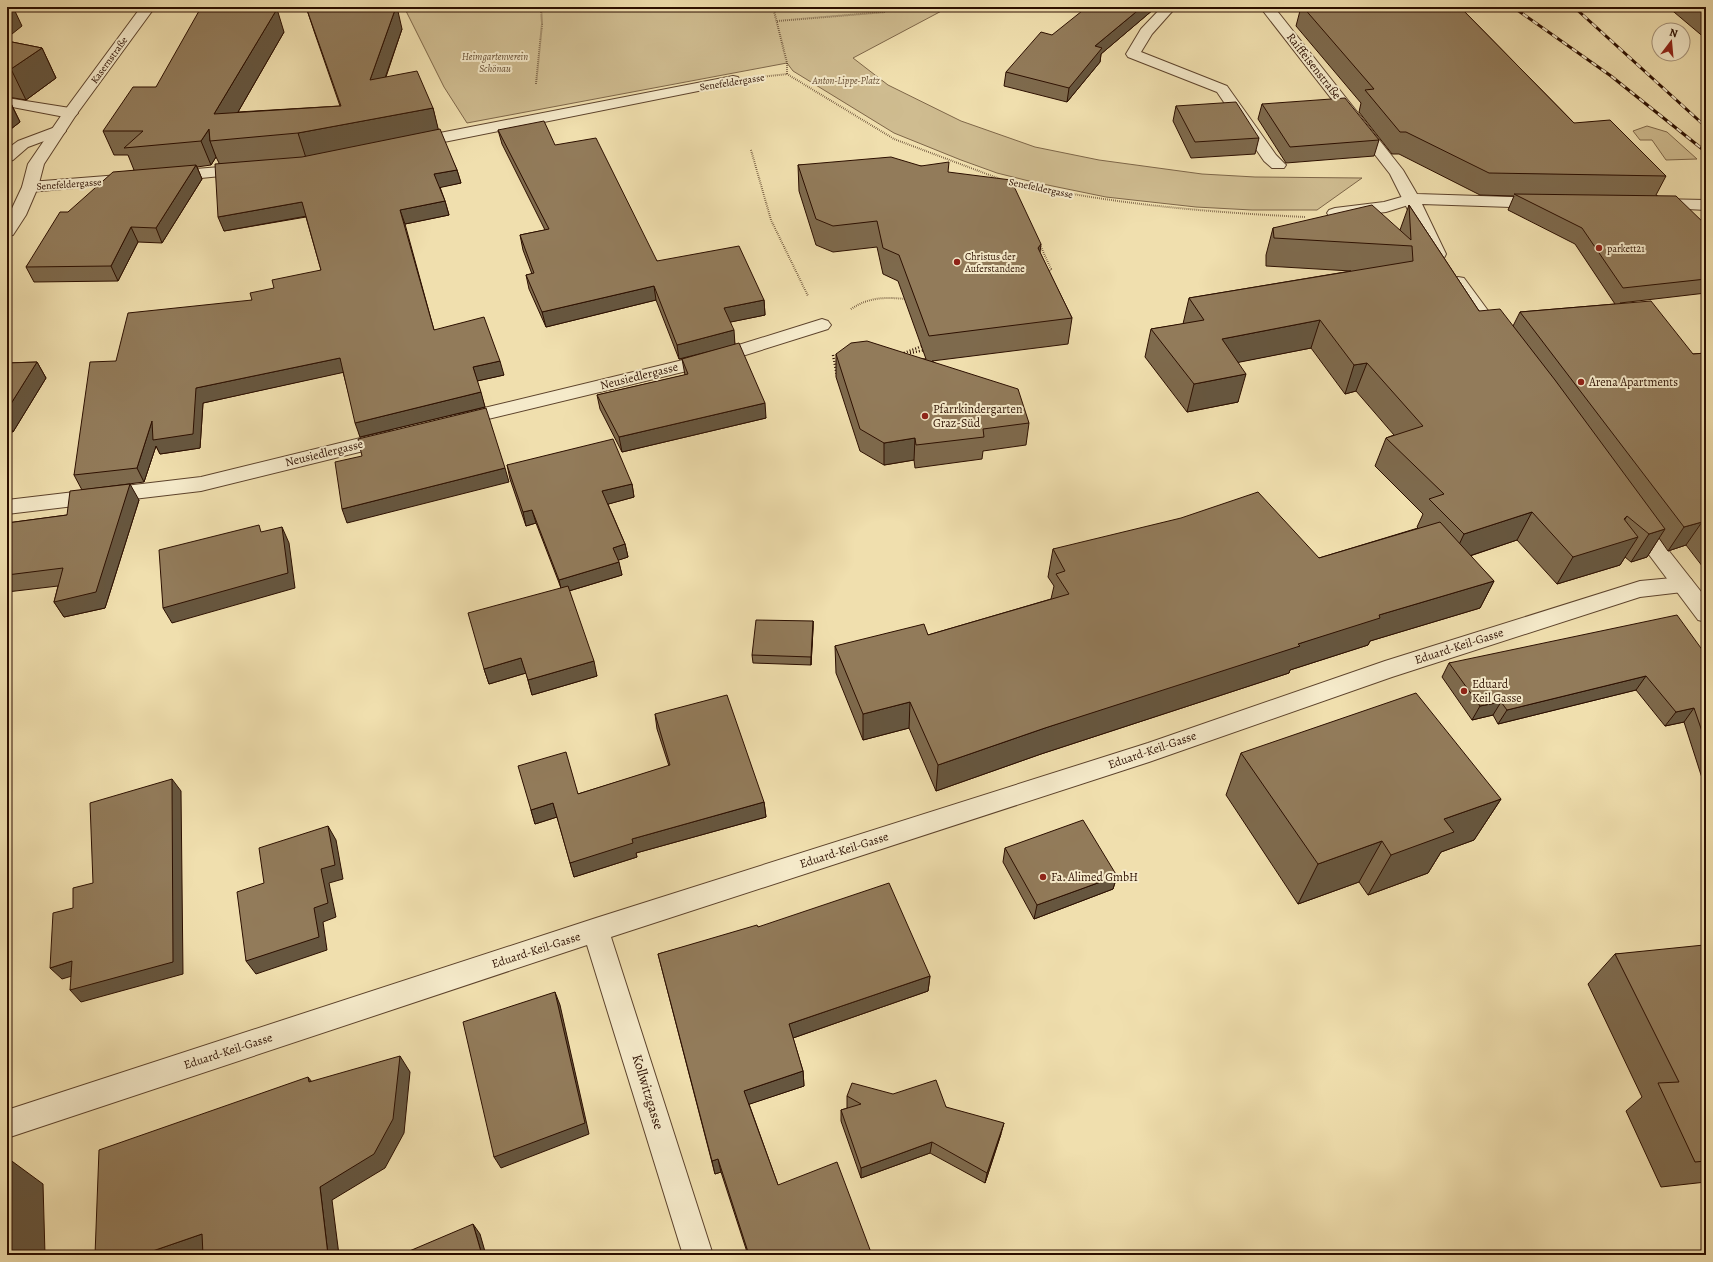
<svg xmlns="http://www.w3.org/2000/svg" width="1713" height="1262" font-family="Alegreya,serif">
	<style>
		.green { fill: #cfbc90; stroke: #7e6648 }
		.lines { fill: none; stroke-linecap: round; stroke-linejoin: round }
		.service-casing { stroke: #5d432c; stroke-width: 2 }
		.minor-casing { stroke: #5d432c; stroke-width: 2 }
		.tertiary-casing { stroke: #5d432c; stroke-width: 2 }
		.path-far1 { stroke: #2c0f00; stroke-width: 2; stroke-dasharray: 0.5 1.5; stroke-linecap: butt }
		.path { stroke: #2c0f00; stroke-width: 2.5; stroke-dasharray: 1 2; stroke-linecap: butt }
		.service { fill: #f5eaca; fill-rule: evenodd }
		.minor { fill: #f5eaca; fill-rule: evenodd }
		.tertiary { fill: #f5eaca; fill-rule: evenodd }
		.rail-casing { stroke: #2c0f00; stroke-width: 3 }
		.rail { stroke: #f5eaca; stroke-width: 2; stroke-dasharray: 6; stroke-linecap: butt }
		.wall { fill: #7e6a4d; stroke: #2c0f00 }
		.shaded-wall { fill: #66563f; stroke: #2c0f00 }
		.building { fill: #927b5a; stroke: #2c0f00 }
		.poi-dot { fill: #8f2418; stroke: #f5eaca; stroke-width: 1.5 }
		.labels { text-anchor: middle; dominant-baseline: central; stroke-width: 4; stroke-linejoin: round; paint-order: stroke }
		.far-park-label { font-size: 10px; font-style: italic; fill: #654c32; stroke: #f5eaca }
		.far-street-label { font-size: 10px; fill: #2c0f00; stroke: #f5eaca }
		.far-poi-label { font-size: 10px; fill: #2c0f00; stroke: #f5eaca; text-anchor: start }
		.street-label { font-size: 12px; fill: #2c0f00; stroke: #f5eaca }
		.poi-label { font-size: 12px; fill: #2c0f00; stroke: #f5eaca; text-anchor: start }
		.near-street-label { font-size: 14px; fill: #2c0f00; stroke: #f5eaca }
	</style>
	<rect width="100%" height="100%" fill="#f0dfae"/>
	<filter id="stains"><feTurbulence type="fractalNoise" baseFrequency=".005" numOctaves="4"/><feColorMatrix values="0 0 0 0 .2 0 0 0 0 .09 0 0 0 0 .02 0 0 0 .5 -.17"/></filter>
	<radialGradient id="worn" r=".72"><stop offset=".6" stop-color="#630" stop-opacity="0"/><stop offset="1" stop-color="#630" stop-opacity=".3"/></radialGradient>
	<path class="green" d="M404,7H949L853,58L888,85L961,121L1035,147L1099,160L1202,174L1255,177L1362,178L1317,210H1252L1196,207L1106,197L1033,182L997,173L961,160L894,133L793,71L787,63L467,123L444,87Z
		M1647,126L1667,132L1697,159L1666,160L1652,140H1640L1633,131Z"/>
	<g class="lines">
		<defs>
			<path id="service" d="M1162,7H1176L1152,34L1141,52L1227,86L1276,155L1286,165L1284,168H1272L1264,161L1217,92L1128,57L1126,54L1141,29Z
				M1412,194L1418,196L1420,199L1418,202L1386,212L1335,218L1329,216L1327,213L1329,210L1335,208L1384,202Z"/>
			<path id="minor" d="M733,76L738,77L740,80L738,83L414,148L409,146L406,143L409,140L414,138Z
				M7,98L70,108L75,110L78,113L75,116L70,118L7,106Z
				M58,126L63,128L66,131L63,134L28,147L13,160L7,162V149L18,141Z
				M246,165L252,167L254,170L252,173L170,181L164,179L162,176L164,173L170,171Z
				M132,174L138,176L140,179L138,182L30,192L24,190L22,187L24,184L30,182Z
				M822,319L828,321L831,325L828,329L720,363L459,426L452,425L449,420L452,415L459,414L716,352Z
				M389,431L396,433L399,438L396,443L201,491L7,514V500L201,477Z
				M1683,577L1691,579L1694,585L1691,591L1640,597L1392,677L1149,762L611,937L713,1255H683L587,945L7,1138V1110L596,918L1148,743L1385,661L1640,581Z"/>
			<path id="tertiary" d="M141,7H155L76,115L44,164L38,187L26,215L13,235L7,236V219L22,187L28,164L65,110Z
				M1260,7H1274L1403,170L1417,194L1541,198L1547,200L1549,203L1547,206L1541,208L1422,204L1446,254L1444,258L1438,259L1432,258L1390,174Z
				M1655,199L1706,200V210L1649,207L1647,204L1649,201Z
				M1458,277L1464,278L1503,331L1506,335L1503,339L1497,341L1491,339L1449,282L1452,278Z
				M1636,516L1643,518L1706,598V622L1698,620L1629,528L1626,523L1629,518Z"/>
		</defs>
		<use href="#service" class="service-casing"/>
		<use href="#minor" class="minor-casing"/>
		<use href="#tertiary" class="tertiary-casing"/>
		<path class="path-far1" d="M773,7L787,63V74
			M280,10L299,7
			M777,21L885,12
			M761,77L787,74L894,139L1000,179
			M536,84L542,24L541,7
			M751,150L771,220L808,296
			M1009,181C1107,204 1205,212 1305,217
			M1040,245L1051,269L1048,273
			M851,309C869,297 885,297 906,299"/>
		<path class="path" d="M904,353L925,345
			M910,353L925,350
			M833,355L837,376"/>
		<use href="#service" class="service"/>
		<use href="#minor" class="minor"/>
		<use href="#tertiary" class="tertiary"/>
		<defs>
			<path id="rail" d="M1513,7L1611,76L1706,152
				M1574,7L1706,127"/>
		</defs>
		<use href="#rail" class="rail-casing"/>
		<use href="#rail" class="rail"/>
	</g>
	<path class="wall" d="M306,7L402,29L386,77L433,108L438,130L457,170L461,183L440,187L445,201L449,215L405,224L434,330L504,375L477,381L485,407L360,437L343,372L203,403L200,448L160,454L156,446L144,482L82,490L74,475L116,361L252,300L274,288L321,270L306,217L224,231L219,163L216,157L211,165L197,167L202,179L162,243L138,242L118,281L34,282L26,267L68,212L134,170L128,155H114L103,131L156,87L284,32L238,112L340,106L314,31Z
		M1301,7H1460L1574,123L1666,176L1656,195L1706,225V293L1620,303L1693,354L1706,353V571L1686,545L1668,551L1659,538L1647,557L1631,562L1625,557L1620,565L1557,584L1517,540L1470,556L1494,581L1480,608L1370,641L1368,645L1290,670L1289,673L1041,754L936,791L909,728L863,740L836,673L835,646L928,635L1051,599L1054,586L1048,577L1053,549L1319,558L1418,528L1417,527L1423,514L1375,466L1386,438L1394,435L1356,391L1345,394L1311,348L1238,362V402L1187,412L1145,357L1151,329L1183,324L1189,298L1351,271L1266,266V255L1273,228L1400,230L1409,205L1479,311L1513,326L1520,312L1615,304L1575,244L1508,210L1514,196L1480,195L1399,154H1392L1359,112L1361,103L1296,26Z
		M1668,7H1706V39Z
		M1154,9L1101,54L1100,62L1067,102L1004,86L1006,72L1052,35Z
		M7,41L42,48L56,78L26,100L8,97L20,122L7,132Z
		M1262,104L1379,140L1374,156L1286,163L1258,119Z
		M1176,106L1259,138L1255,154L1191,158L1173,121Z
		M498,130L555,145L657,261L764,300L765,315L730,322L735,344L766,418L622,452L600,409L597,395L685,375L682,359H679L656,300L546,327L529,289L526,275L532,274L523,250L520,235L545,230L502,144Z
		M798,165L921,166L948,172L1040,253L1072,318L1068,344L932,361L1029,423L1026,445L983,451L982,459L915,468L914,460L884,465L860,451L836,377V354L926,359L898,281L883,274L877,247L833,252L816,245L799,191Z
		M37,362L46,378L13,432H7V363Z
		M507,465L632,484L634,497L608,504L625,544L628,557L618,560L622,575L569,591L597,676L532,695L526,673L489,684L484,669L561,588L536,523L526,526L510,479Z
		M139,500L105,608L64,617L54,602L58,586L7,592V523L67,515Z
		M813,621V629L811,665L753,663L752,655Z
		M1706,655V782L1703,781L1684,722L1665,726L1636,690L1498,724L1493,715L1472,720L1442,677L1449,663Z
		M655,714L764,802L766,817L636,853L637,857L574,877L557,817L535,824L531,810L578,794L669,766L657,729Z
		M1241,753L1501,799L1474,840L1441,852L1428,873L1368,895L1359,882L1298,904L1226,795Z
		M1005,848L1117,876L1113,889L1034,919L1003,862Z
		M758,927L930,976L928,991L793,1038L803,1071L804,1086L749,1104L778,1185L872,1255H748L721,1172L715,1174L658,954Z
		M1706,950V1182L1661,1187L1626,1111L1642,1097L1588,984L1615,954Z
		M847,1096L946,1107L1001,1134L985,1183L930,1153L861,1178L841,1121V1110L848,1108H847Z"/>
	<path class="shaded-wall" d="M7,7H13L22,26L7,38Z
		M396,7H397L402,29L376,104L370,80Z
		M1142,7H1155L1154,9L1101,54L1100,62L1067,102L1069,88L1095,46Z
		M277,9L284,32L223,138L214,114Z
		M42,48L56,78L26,100L11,69Z
		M7,96L20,122L7,132Z
		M433,108L439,132L306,158L298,133Z
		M209,129L210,141L216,157L211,165L201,141Z
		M196,165L202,179L162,243L156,228Z
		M457,170L461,183L438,188L434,174Z
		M445,201L449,215L405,224L400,210Z
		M302,202L307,216L224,231L218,217Z
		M131,227L138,242L118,281L111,266Z
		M1041,244L1038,270V248Z
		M654,286L656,300L546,327L542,312Z
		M764,300L765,315L726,323L724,308Z
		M1320,320L1311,348L1215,367L1222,339Z
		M734,330L735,345L679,359L677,345Z
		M340,358L345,372L203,403L200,448L160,454L156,446L144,482L137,468L152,421L196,388Z
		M500,361L504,375L477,381L473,367Z
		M37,362L46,378L13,432L7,421V410Z
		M1367,363L1356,391L1345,394L1354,365Z
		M1246,374L1238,402L1187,412L1194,384Z
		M481,392L485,407L360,437L355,423Z
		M765,403L766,418L622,452L619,437Z
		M915,438L914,460L884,465V443Z
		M505,468L509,482L347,523L342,509Z
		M130,484L139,500L105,608L64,617L54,602Z
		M632,484L634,497L605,505L602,491Z
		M532,510L536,523L526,526L523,512Z
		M1532,512L1517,540L1451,562L1464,534Z
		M1627,516L1610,544L1638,537L1620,565L1557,584L1573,557Z
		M1702,522L1686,545L1668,551L1684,527Z
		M282,527L289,543L295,588L172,623L163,608Z
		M1665,529L1647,557L1631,562L1649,534Z
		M625,544L628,557L616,561L613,548Z
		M619,562L622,575L562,593L559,580Z
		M1494,581L1480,608L1370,641L1368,645L1290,670L1289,673L1041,754L936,791L938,765L1045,728L1298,644L1379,615Z
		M813,621V629L811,665V657Z
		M521,658L526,673L489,684L484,669Z
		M594,661L597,676L532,695L528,680Z
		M1646,676L1636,690L1498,724L1507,710Z
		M910,702L909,728L863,740V714Z
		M1501,702L1493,715L1472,720L1480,706Z
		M1694,708L1684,722L1665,726L1676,712Z
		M172,779L181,791L183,974L81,1002L70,990Z
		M1501,799L1474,840L1441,852L1428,873L1368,895L1391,855L1444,819Z
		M764,802L766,817L636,853L637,857L574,877L570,863L632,839Z
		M553,803L557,817L535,824L531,810Z
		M328,826L336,840L343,879L329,883L336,917L323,922L327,950L256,974L246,961L314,908L321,869Z
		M1382,841L1359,882L1298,904L1318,864Z
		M1117,876L1113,889L1034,919L1037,905Z
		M72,961L82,973L62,979L50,968Z
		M930,976L928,991L790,1039L789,1024Z
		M555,992L560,1005L589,1134L501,1168L494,1157Z
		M400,1056L410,1072L404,1133L385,1168L332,1200L339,1255H328L320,1187Z
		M803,1071L804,1086L747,1105L744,1091Z
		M308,1077L320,1092L309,1082Z
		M1004,1123L1001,1134L985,1183L987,1173Z
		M932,1142L930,1153L861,1178V1168Z
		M9,1159L43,1184L45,1255H7Z
		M718,1159L721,1172L715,1174L712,1161Z
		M473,1224L480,1234L486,1255H482Z
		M202,1234L217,1247L194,1255H141Z"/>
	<path class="building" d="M306,7H396L370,80L417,71L433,108L298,133L210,141L209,129L201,141L124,148L143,131H103L133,87H156L199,11L277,9L214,114L341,106Z
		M1087,7H1142L1095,46L1102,48L1069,88L1006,72L1041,32L1052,35Z
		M1303,7H1460L1574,123L1610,120L1666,176L1489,173L1406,132H1400L1365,90L1374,89Z
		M7,41L42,48L11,69L7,68Z
		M1345,98L1379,140L1290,147L1262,104Z
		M1236,102L1259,138L1195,142L1176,106Z
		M544,121L555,145L596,138L657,261L739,246L764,300L724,308L734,330L677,345L654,286L542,312L526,275L534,273L520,235L549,229L498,130Z
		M440,129L457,170L434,174L445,201L400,210L434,330L484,317L500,361L473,367L481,392L355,423L340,358L196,388L193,434L153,440L152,421L137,468L74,475L90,362L116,361L128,313L252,300L250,293L274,288L272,280L321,270L302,202L218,217L215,164L302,157Z
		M891,157L921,166L949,162L948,172L1011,180L1041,244L1038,248L1072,318L929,336L899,255L883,248L877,221L833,226L816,219L798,165Z
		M196,165L156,228L131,227L111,266L26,267L60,212H68L113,172Z
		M1514,194L1676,196L1706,225V279L1623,288L1582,228Z
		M1372,205L1411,240L1409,205L1479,311L1500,309L1555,380L1665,529L1649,534L1627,516L1624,519L1638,537L1573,557L1532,512L1464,534L1429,499L1444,494L1386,438L1423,426L1367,363L1354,365L1320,320L1222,339L1246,374L1194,384L1151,329L1204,320L1189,298L1413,261L1412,246L1274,238L1273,228Z
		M1651,301L1693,354L1706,353V527L1702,522L1684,527L1520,312Z
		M867,341L1018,389L1029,423L983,429L984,437L916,445L915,438L884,443L860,429L836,354L851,343Z
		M739,343L765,403L619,437L597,395L688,374L682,359Z
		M37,362L7,410V363Z
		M486,408L505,468L342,509L335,462L362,456L358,439Z
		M613,439L632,484L602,491L625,544L613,548L619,562L559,580L532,510L523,512L507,465Z
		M130,484L96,592L54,602L63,568L7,575V523L67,515L70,491Z
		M1258,492L1319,558L1440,522L1494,581L1379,615L1380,618L1298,644L1300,646L1045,728L938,765L910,702L863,714L835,646L924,624L928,635L1069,594L1056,574L1065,571L1053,549L1181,518Z
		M259,525L261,532L282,527L288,573L163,608L159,550Z
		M568,586L594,661L528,680L521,658L484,669L468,613Z
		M1677,615L1706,655V743L1694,708L1676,712L1646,676L1507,710L1501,702L1480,706L1449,663Z
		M756,620L813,621L811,657L752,655Z
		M1416,693L1501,799L1444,819L1454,832L1391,855L1382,841L1318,864L1241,753Z
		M727,695L764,802L632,839L633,843L570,863L553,803L531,810L518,766L566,752L578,794L670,765L655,714Z
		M172,779L173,962L70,990L72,961L50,968L53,913L73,908V888L93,883L90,803Z
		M1083,820L1117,876L1037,905L1005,848Z
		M328,826L335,865L321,869L328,903L314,908L319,937L246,961L237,892L264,883L259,848Z
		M889,883L930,976L789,1024L803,1071L744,1091L778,1185L837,1162L872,1255H749L718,1159L712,1161L658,954L757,925L758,927Z
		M1704,945L1706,950V1161L1695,1162L1658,1083L1679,1082L1615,954Z
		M555,992L585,1123L494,1157L463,1022Z
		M400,1056L393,1119L374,1154L320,1187L328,1255H203L202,1234L141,1255H95L99,1150L308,1077L309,1082Z
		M936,1080L946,1107L1004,1123L987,1173L932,1142L861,1168L841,1110L861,1104L847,1096L852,1083L893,1094Z
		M7,1159H9L10,1251L7,1252Z
		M473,1224L482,1255H400Z"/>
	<g class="poi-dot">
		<circle cx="1599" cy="248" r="4"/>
		<circle cx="957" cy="262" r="4"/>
		<circle cx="1581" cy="382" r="4"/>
		<circle cx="925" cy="416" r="4"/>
		<circle cx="1464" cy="691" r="4"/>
		<circle cx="1043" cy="877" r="4"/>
	</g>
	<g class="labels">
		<g class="far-park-label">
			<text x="495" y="56">Heimgartenverein<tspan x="495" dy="12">Schönau</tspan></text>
			<text x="846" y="80">Anton-Lippe-Platz</text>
		</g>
		<g class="far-street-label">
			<text transform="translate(109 60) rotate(-54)">Kasernstraße</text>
			<text transform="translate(732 82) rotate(-9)">Senefeldergasse</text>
			<text transform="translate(69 184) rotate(-4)">Senefeldergasse</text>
			<text transform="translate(1041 188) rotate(12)">Senefeldergasse</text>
		</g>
		<g class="far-poi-label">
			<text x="1607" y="248">parkett21</text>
			<text x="965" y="256">Christus der<tspan x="965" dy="12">Auferstandene</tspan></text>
		</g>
		<g class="street-label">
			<text transform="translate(1314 66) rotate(52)">Raiffeisenstraße</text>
			<text transform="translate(639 376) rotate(-14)">Neusiedlergasse</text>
			<text transform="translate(324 453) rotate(-14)">Neusiedlergasse</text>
			<text transform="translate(1459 646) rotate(-18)">Eduard-Keil-Gasse</text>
			<text transform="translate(1152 750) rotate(-19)">Eduard-Keil-Gasse</text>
			<text transform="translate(844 850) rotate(-18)">Eduard-Keil-Gasse</text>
			<text transform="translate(536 950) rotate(-18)">Eduard-Keil-Gasse</text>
			<text transform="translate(228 1051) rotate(-18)">Eduard-Keil-Gasse</text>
		</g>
		<g class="poi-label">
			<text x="1589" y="382">Arena Apartments</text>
			<text x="933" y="409">Pfarrkindergarten<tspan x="933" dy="14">Graz-Süd</tspan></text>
			<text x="1472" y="684">Eduard<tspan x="1472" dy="14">Keil Gasse</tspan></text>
			<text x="1051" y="877">Fa. Alimed GmbH</text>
		</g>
		<g class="near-street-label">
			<text transform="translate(648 1092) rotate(73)">Kollwitzgasse</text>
		</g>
	</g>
	<rect width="1713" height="1262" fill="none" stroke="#f0dfae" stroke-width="24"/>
	<rect x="8" y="8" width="1697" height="1246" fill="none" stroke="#2c0f00" stroke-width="2"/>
	<rect x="12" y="12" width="1689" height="1238" fill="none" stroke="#2c0f00"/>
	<g transform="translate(1671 42) rotate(16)"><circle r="19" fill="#f5eaca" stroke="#a59279"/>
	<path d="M0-3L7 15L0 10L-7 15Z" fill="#8f2418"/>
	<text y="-6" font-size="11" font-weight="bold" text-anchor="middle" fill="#2c0f00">N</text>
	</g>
	<rect width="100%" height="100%" filter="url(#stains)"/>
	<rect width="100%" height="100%" fill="url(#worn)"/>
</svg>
